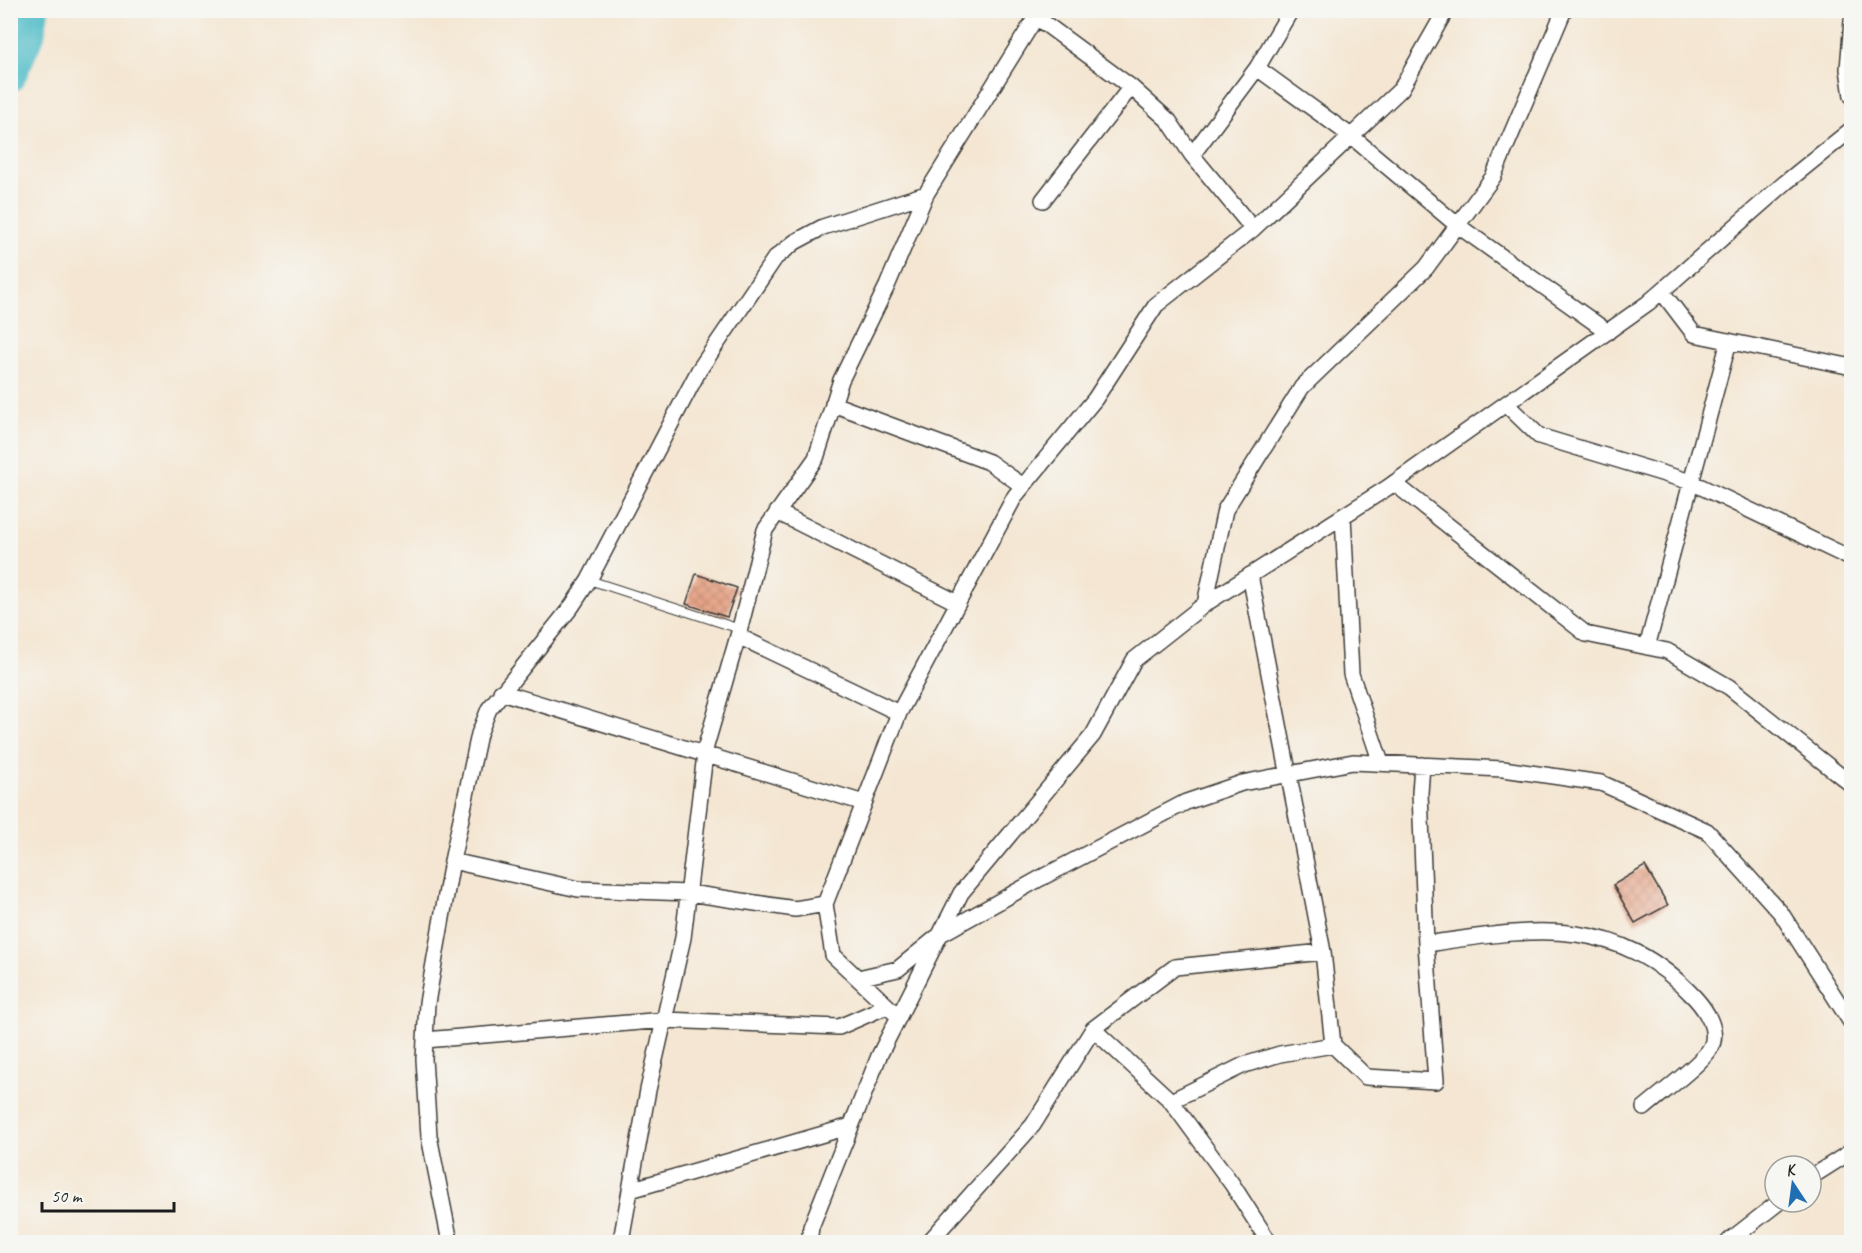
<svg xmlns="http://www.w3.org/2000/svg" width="1862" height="1253" font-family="Caveat,sans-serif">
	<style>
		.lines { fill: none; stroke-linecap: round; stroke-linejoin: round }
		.river { stroke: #4ebbc7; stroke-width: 32 }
		.building { fill: url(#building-cross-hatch) }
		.lane-casing { stroke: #3c3a37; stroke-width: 10 }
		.street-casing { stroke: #3c3a37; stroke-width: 18 }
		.lane { stroke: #fff; stroke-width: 8 }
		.street { stroke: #fff; stroke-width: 15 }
	</style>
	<defs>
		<pattern id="building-cross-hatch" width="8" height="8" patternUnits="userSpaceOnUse" patternTransform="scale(1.5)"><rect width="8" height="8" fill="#e5a285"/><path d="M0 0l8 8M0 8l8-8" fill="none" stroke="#c48b72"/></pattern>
	</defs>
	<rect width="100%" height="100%" fill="#f6f6f2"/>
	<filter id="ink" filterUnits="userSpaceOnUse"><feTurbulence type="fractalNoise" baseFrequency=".0167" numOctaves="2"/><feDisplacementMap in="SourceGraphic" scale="12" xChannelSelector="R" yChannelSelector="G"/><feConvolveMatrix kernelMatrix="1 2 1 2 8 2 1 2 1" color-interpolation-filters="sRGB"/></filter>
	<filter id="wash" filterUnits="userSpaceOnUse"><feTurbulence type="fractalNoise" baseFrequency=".008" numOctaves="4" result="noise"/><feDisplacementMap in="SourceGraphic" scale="24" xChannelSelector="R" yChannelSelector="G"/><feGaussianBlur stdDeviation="1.35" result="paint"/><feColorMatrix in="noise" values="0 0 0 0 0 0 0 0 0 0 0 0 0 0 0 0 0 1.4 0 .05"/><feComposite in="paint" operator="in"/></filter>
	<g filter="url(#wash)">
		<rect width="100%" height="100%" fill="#f4e6d2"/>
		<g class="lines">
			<path class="river" d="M10,76L29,34L33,10"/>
		</g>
		<g id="blocks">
			<path class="building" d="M696,574L737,588L727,617L686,604Z
				M1645,866L1668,905L1635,923L1613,885Z"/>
		</g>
	</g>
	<g filter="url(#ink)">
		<use href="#blocks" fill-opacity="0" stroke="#3c3a37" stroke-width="1.5"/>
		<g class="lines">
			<defs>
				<path id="lane" d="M1023,10L1036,17
					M589,580L740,629"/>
				<path id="street" d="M1852,21L1848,69L1852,96
					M1257,68L1351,136L1457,225L1608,332
					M1192,155L1257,68L1291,10
					M1043,200L1131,87
					M1662,292L1694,334L1852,367
					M833,404L989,462L1023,486
					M1506,404L1539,436L1691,482L1852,559
					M1394,483L1586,634L1667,651L1729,687L1852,785
					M777,512L958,603
					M1343,516L1351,674L1381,763
					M1250,575L1323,952L1333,1045L1366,1077L1436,1081L1426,944L1420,793L1422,765
					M1205,604L1225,510L1302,387L1426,268L1493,177L1564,10
					M738,636L899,713
					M1647,647L1729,341
					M501,692L864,803
					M452,861L578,889L689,893L795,909L825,904
					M1426,944C1530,929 1615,912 1695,998C1706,1010 1719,1030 1711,1047C1704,1062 1659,1095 1644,1108
					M858,978L898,969L941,934L1039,879L1186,802L1242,783L1353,762L1503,769L1601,783L1707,831L1781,913L1852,1024
					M899,1017L833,955L825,904L899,713L1015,496L1095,399L1156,305L1253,229L1401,89L1446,10
					M1093,1029L1171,1101L1232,1184L1269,1242
					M425,1040L664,1020L839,1027L887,1006
					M1171,1101L1244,1065L1280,1054L1333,1045
					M1811,1177L1852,1151
					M630,1190L851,1126
					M1729,1241L1779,1202
					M450,1242L429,1136L424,1059L427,1003L452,861L479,734L489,709L572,606L589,580L699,370L775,258L795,242L823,227L926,194L1036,17L1131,87L1169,121L1192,155L1253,229
					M624,1242L622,1235L648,1090L683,938L706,746L738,636L765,530L816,458L841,380L887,286L926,194
					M809,1242L811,1227L879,1056L961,893L1093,735L1134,660L1205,604L1387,488L1648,303L1785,183L1852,129
					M929,1242L1033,1125L1093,1029L1175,967L1323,952"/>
			</defs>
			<use href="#lane" class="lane-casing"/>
			<use href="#street" class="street-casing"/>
			<use href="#lane" class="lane"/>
			<use href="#street" class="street"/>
		</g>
	</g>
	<rect width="1862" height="1253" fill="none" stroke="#f6f6f2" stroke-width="36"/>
	<g transform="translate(1793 1184) rotate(347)"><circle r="28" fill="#f6f6f2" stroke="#9f9f9c" stroke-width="1.5"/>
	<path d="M0-4.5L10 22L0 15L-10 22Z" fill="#1f6fb2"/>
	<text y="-9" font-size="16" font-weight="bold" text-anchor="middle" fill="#1c1c1c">K</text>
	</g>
	<path d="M42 1202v9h132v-9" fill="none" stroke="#1c1c1c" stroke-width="3"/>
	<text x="51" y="1202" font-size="18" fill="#1c1c1c" stroke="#f6f6f2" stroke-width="4.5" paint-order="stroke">50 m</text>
</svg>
